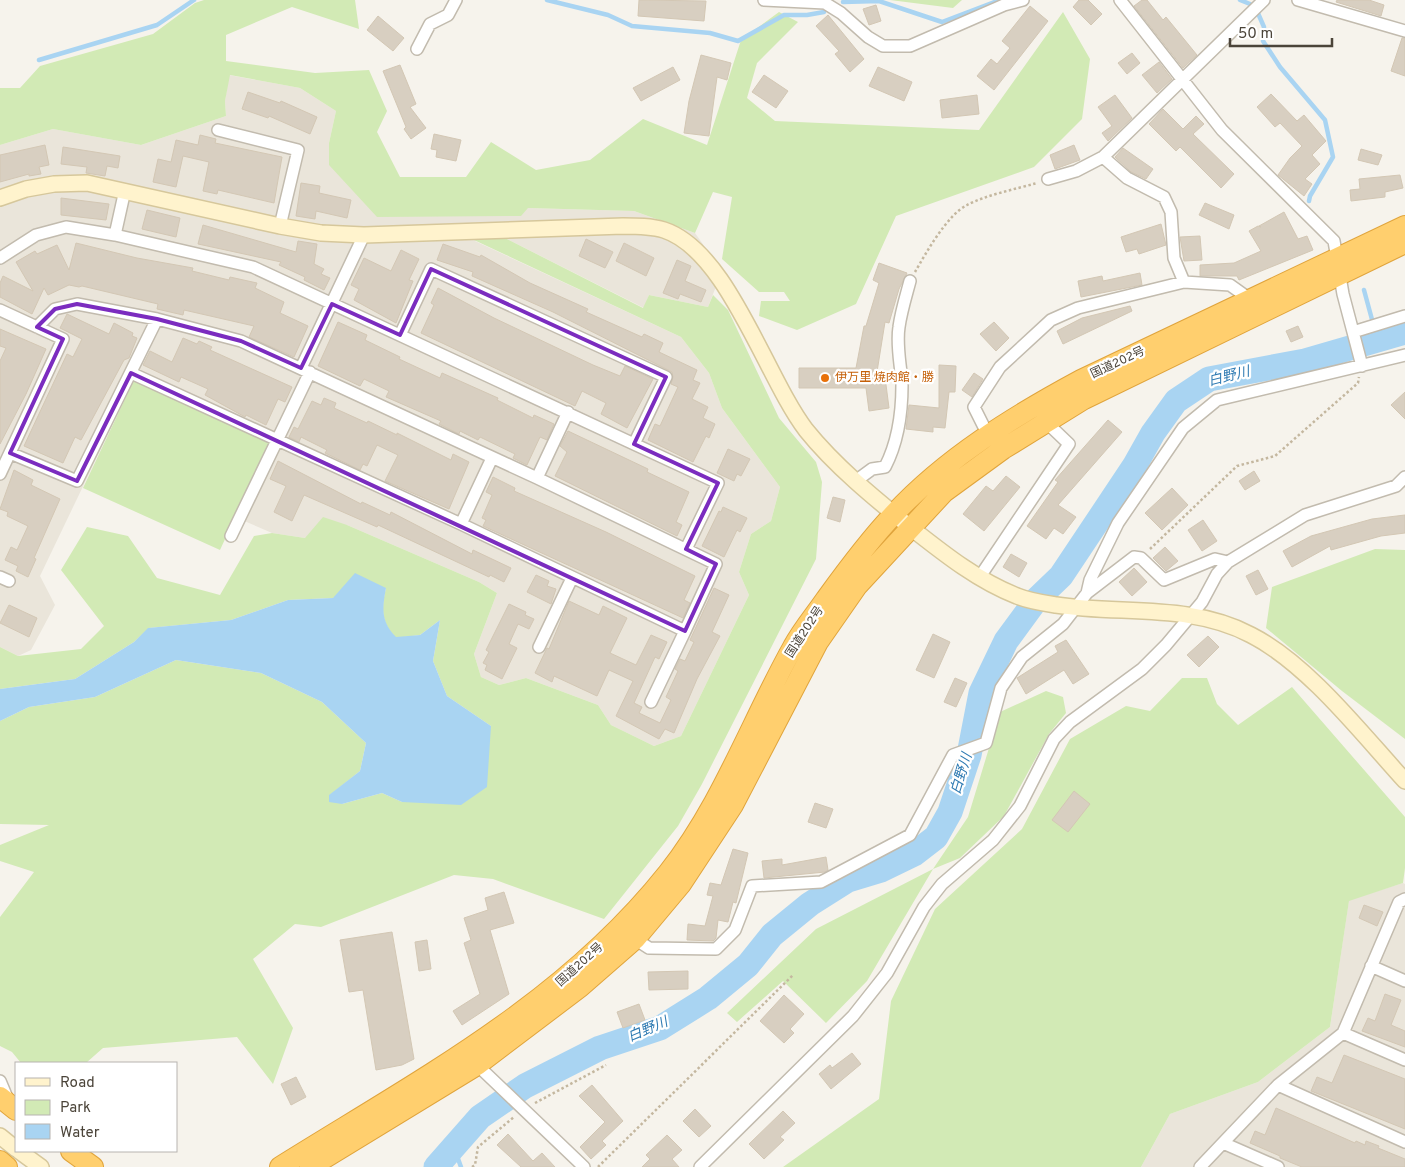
<svg xmlns="http://www.w3.org/2000/svg" width="1405" height="1167" font-family="Overpass,'Noto Sans JP',sans-serif">
	<style>
		.residential { fill: #eae5da }
		.green { fill: #d2eab5 }
		.water { fill: #a9d4f2 }
		.lines { fill: none; stroke-linecap: round; stroke-linejoin: round }
		.stream { stroke: #a9d4f2; stroke-width: 4.5 }
		.river { stroke: #a9d4f2; stroke-width: 25 }
		.building { fill: #d8cfc1; stroke: #d3c7b4 }
		.street-casing { stroke: #c2bbae; stroke-width: 14 }
		.secondary-casing { stroke: #d6c79b; stroke-width: 18 }
		.highway-casing { stroke: #e0a43c; stroke-width: 22 }
		.path { stroke: #c4b79f; stroke-width: 2.5; stroke-dasharray: 2.5 2.5; stroke-linecap: butt }
		.street { stroke: #fff; stroke-width: 11 }
		.secondary { stroke: #fff3cd; stroke-width: 15 }
		.highway { stroke: #ffcf6e; stroke-width: 20 }
		.marked { fill: none; stroke: #7b2cbf; stroke-width: 4; stroke-linejoin: round }
		.food-dot { fill: #e8710a; stroke: #fff; stroke-width: 2 }
		.labels { text-anchor: middle; dominant-baseline: central; stroke-width: 4.5; stroke-linejoin: round; paint-order: stroke }
		.street-label { font-size: 12px; fill: #4b4439; stroke: #fff }
		.food-label { font-size: 12px; fill: #c56008; stroke: #fff; text-anchor: start }
		.water-label { font-size: 14px; font-style: italic; fill: #2e7ab2; stroke: #fff }
	</style>
	<rect width="100%" height="100%" fill="#f6f3ec"/>
	<path class="residential" d="M229,75L300,88L336,111L329,143V165L528,208L634,211L695,233L722,271L708,307L649,295L644,308L505,238L475,241L681,337L709,373L722,408L780,487L771,521L751,534L739,572L749,595L681,736L654,746L611,725L598,705L526,678L499,685L481,677L474,654L497,593L479,582L347,525L305,538L272,533L235,517L134,380L40,576L55,605L31,650L18,656L0,647V145L53,129L141,145L226,116L225,101Z
		M1403,883L1405,884V1167H1141L1170,1114L1258,1082L1330,1027L1349,900Z"/>
	<path class="green" d="M204,0H355L359,29L292,7L226,35V61L315,73L369,70L387,111L377,132L400,177H466L491,142L536,170L590,160L643,119L707,145L741,40L779,12L798,22L757,63L747,98L775,121L979,130L1063,12L1090,59L1082,119L1034,167L896,216L856,304L797,330L759,316L761,301H790L784,292H759L722,259L732,197L713,192L695,233L634,211L528,208L521,216L377,217L329,165V143L336,111L300,88L230,75L225,101L226,116L141,145L53,129L0,145V88H20L40,66L153,34L195,3Z
		M890,0H962L953,8Z
		M505,238L643,308L649,295L708,307L713,295L728,310L779,418L816,462L822,482L816,559L702,784L678,826L604,919L493,879L454,875L321,927L295,924L253,959L293,1028L273,1084L237,1037L103,1048L86,1063H21L12,1052L0,1046V917L34,872L0,861V845L49,825L0,824V721L29,707L95,697L176,660L261,673L322,702L366,743L360,771L330,795L342,804L382,793L402,802L491,726L447,696L433,661L440,620L420,635L396,638C381,622 381,609 386,588L333,598L288,600L231,620L149,628L134,642L75,679L0,689V647L18,656L81,649L104,626L61,570L87,527L128,536L157,578L220,595L254,536L272,533L305,538L323,517L347,525L479,582L497,593L474,654L481,677L499,685L526,678L598,705L611,725L654,746L681,736L749,595L739,572L751,534L771,521L780,487L722,408L709,373L681,337L474,240Z
		M134,380L270,442L220,550L83,488Z
		M1375,549L1405,550V739L1342,691L1266,628L1272,587Z
		M1182,678H1207L1217,704L1238,725L1292,687L1405,817V868L1403,883L1349,901L1330,1027L1258,1082L1170,1114L1141,1167H783L879,1099L891,1001L935,909L1022,829L1070,739L1126,706L1150,711Z
		M1046,691L1063,697L1066,713L1049,734L1004,816L960,858L933,869L867,981L826,1023L783,981L737,1022L727,1013L816,929L933,869L968,817L1000,712Z"/>
	<path class="water" d="M355,573L386,588C382,609 381,622 396,637L420,635L440,620L433,661L447,696L491,726L487,787L461,805L402,802L382,793L342,804L329,802V795L360,771L366,743L322,702L261,673L176,660L95,697L29,707L0,721V689L75,679L134,642L148,628L231,620L288,600L333,598Z"/>
	<g class="lines">
		<path class="stream" d="M547,0L608,15L632,26L710,33L738,41L784,15H807L824,12
			M1240,0L1250,4L1257,11L1264,27L1263,41L1280,67L1325,120L1333,157L1310,196L1309,201
			M843,2L879,1L942,22L1000,0
			M39,60L157,25L194,0
			M1364,290L1377,338
			M453,1145L461,1167"/>
		<path class="river" d="M436,1167L480,1117L525,1086L600,1048L660,1028L708,998L748,965L772,935L810,904L848,880L881,870L914,854L936,837L950,812L969,755L981,693L1006,641L1036,600L1061,576L1135,465L1153,433L1176,401L1209,379L1305,361L1405,332"/>
	</g>
	<path class="building" d="M639,0L706,1L704,21L638,16Z
		M1079,0H1088L1102,14L1091,25L1073,7Z
		M1142,0H1147L1163,20L1166,17L1197,55L1183,68L1134,6Z
		M1337,0H1369L1384,5L1381,16L1336,2Z
		M876,5L881,21L869,25L863,9Z
		M1030,6L1048,21L994,90L977,76L991,59L997,64L1010,48L1002,41Z
		M828,15L864,59L850,72L835,54L839,51L816,26Z
		M378,16L404,38L393,51L367,30Z
		M1402,38H1405V76L1391,71Z
		M1132,53L1140,63L1127,74L1118,63Z
		M701,55L731,63L727,80L717,77L709,136L684,133L689,101Z
		M1159,62L1172,79L1157,93L1142,75Z
		M400,65L416,104L410,107L426,128L411,139L404,129L406,127L383,71Z
		M673,67L680,80L641,101L633,88Z
		M878,67L912,82L904,101L869,86Z
		M764,75L788,91L776,108L752,92Z
		M248,92L280,103L281,101L317,117L310,134L269,116L268,118L242,109Z
		M1271,94L1297,121L1304,115L1326,141L1312,155L1320,164L1305,179L1312,184L1304,196L1278,175L1290,158L1302,146L1280,123L1275,127L1257,107Z
		M977,95L979,114L942,118L940,100Z
		M1115,95L1132,118L1108,141L1102,133L1112,126L1098,107Z
		M1163,109L1183,129L1196,116L1204,124L1193,134L1234,174L1221,188L1180,147L1176,151L1149,124Z
		M434,134L461,140L456,161L436,157L437,150L431,149Z
		M200,135L216,139L215,143L282,157L274,203L218,190L217,194L203,191L209,162L183,156L176,187L153,182L158,159L171,162L176,140L198,145Z
		M45,145L49,165L39,167L41,174L29,176V174L0,182V155Z
		M1074,145L1080,160L1055,169L1050,155Z
		M63,147L120,156L118,168L107,166L105,176L86,173L87,167L61,164Z
		M1123,148L1153,169L1146,179L1131,172L1115,157Z
		M1361,149L1382,155L1378,165L1358,160Z
		M1400,175L1403,188L1385,192V197L1351,201L1350,190L1360,189L1359,179Z
		M301,183L320,186L319,193L351,200L347,218L316,211L315,219L296,216Z
		M61,198L109,204L106,220L61,215Z
		M1205,203L1234,215L1229,229L1199,215Z
		M147,210L180,218L176,237L142,229Z
		M1284,212L1298,239L1307,236L1313,250L1239,280L1237,276H1200V265L1234,263L1261,251L1249,231L1258,226L1261,227L1259,226Z
		M1161,224L1166,245L1139,254L1137,249L1126,252L1121,237Z
		M203,225L296,252L298,241L317,244L314,264L324,269L321,274L330,278L324,290L304,280L305,277L279,265L281,262L198,244Z
		M1200,236L1202,260L1184,261L1180,237Z
		M586,239L613,252L605,268L579,256Z
		M76,243L137,258L193,268L192,271L229,280L230,277L257,283L255,288L284,302L280,313L308,326L294,357L249,337L254,326L184,310L183,315L157,309L158,304L82,286L79,287L69,285L48,295L44,288L32,314L0,297V283L3,276L33,291L16,262L35,251L37,254L57,245L69,270Z
		M624,243L654,258L646,276L616,261Z
		M443,244L480,257L481,255L530,283L588,309L586,312L642,337L644,334L663,343L659,352L697,370L693,380L700,383L692,399L708,407L703,418L715,424L709,438L706,436L693,462L648,440L655,424L660,426L678,387L671,384L673,377L672,372L553,312L472,276L473,272L437,260Z
		M401,250L419,259L409,280L413,281L396,323L354,300L359,289L351,285L364,258L391,271Z
		M677,260L691,266L685,281L706,290L701,302L680,294L678,299L663,293Z
		M879,263L907,273L899,289L889,323L885,322L876,378L885,377L889,408L869,411L866,388H799V368H856L864,326H866L879,283L873,280Z
		M1140,273L1142,285L1081,297L1078,281L1102,276L1103,281Z
		M438,288L494,318L593,365L620,376L625,366L653,379L627,428L601,414L606,403L582,391L575,406L421,333L434,305L431,303Z
		M1130,306L1132,311L1063,344L1057,331L1082,318Z
		M67,314L109,334L114,323L133,333L132,336L137,338L129,358L124,360L81,440L75,437L63,463L24,446L67,354L73,357L82,339L60,328Z
		M338,322L367,335L365,340L400,357L399,359L440,378L442,373L498,398L497,400L533,418L534,415L554,424L547,440L540,437L527,465L513,458L515,454L480,437L478,440L460,431L459,434L439,424L441,421L386,397L389,391L364,379L360,386L318,366Z
		M994,322L1009,338L996,351L980,334Z
		M1298,326L1303,337L1291,342L1286,331Z
		M0,329L46,349L26,394L0,444V361L6,348L0,346Z
		M183,338L197,344L199,341L212,347L210,350L292,387L285,402L278,399L266,425L246,415L245,417L205,395L208,389L181,377L179,382L143,365L150,351L172,362Z
		M939,365L956,366L955,392H949L945,428L933,427V432L906,429L909,405L939,408Z
		M974,373L983,379L972,397L962,390Z
		M1405,392V419L1391,405Z
		M324,398L336,403L334,408L367,423L368,421L397,435V433L451,460L453,454L469,462L449,509L385,481L398,455L377,445L367,466L363,464L360,470L325,453L327,450L301,437L299,442L289,437L294,427L298,429L312,401L321,405Z
		M1108,420L1122,432L1058,505L1076,517L1063,534L1054,528L1046,539L1027,526L1058,482L1055,480Z
		M568,431L648,469L647,472L689,492L676,522L682,525L677,536L555,476L567,452L560,446Z
		M728,449L750,459L741,476L737,474L734,481L717,473Z
		M278,461L361,504L362,502L390,515L391,512L472,554L473,550L511,568L504,582L490,575L489,577L378,525L377,527L304,495L292,521L274,512L286,486L270,479Z
		M14,470L33,480L31,485L60,499L34,558L36,559L28,577L16,571L18,566L5,560L11,547L17,550L28,526L7,516L8,512L0,509Z
		M1254,471L1260,481L1245,490L1239,481Z
		M1006,476L1020,487L984,531L963,514L986,486L993,491Z
		M493,477L515,488L514,491L606,532L695,576L684,600L690,603L683,618L483,526L486,520L482,518L492,495L486,492Z
		M1172,488L1188,505L1162,530L1145,513Z
		M833,497L845,500L840,522L827,518Z
		M723,507L747,518L740,532L737,530L724,557L702,546L719,511L721,512Z
		M1405,515V533L1381,536L1331,550L1330,546L1292,567L1283,551L1311,536L1372,519Z
		M1203,520L1217,541L1202,551L1188,530Z
		M1165,547L1178,561L1166,571L1153,558Z
		M1011,554L1027,563L1019,577L1003,567Z
		M1134,568L1147,582L1132,596L1119,582Z
		M1258,570L1268,589L1256,595L1246,576Z
		M536,575L549,581L547,586L556,589L551,604L527,592Z
		M714,588L729,595L712,632L720,636L697,679L674,733L665,729L659,739L616,716L633,681L609,670L597,696L554,676L552,682L535,673L547,648L549,649L569,601L599,615L603,606L627,618L610,653L636,665L651,635L667,642L659,659L655,657L634,703L642,707L639,713L660,723L671,700L666,697L678,671L675,669L680,659L685,661L694,642L690,640Z
		M509,604L526,612L525,615L534,619L529,629L518,624L509,644L517,648L502,679L485,670L487,665L483,663L489,652L486,650Z
		M9,605L37,618L29,637L0,623Z
		M933,634L950,642L934,678L916,670Z
		M1208,636L1219,647L1199,667L1187,655Z
		M1066,640L1089,674L1073,684L1064,670L1026,694L1017,678L1058,652L1055,646Z
		M955,678L967,683L956,707L944,702Z
		M1074,791L1090,804L1068,832L1052,820Z
		M815,803L833,809L826,828L808,822Z
		M733,849L748,853L736,903L733,902L728,922L718,920L716,938L713,941L687,940L688,924L705,926L713,896L707,895L710,883L721,885Z
		M826,857L828,870L825,872L764,878L762,861L782,859V865Z
		M504,892L514,923L490,930L509,994L462,1025L453,1011L480,994L464,943L471,940L464,918L488,910L485,898Z
		M1364,905L1383,912L1377,926L1359,918Z
		M392,932L414,1059L402,1065L376,1070L363,990L349,992L340,940Z
		M427,940L431,969L419,971L415,942Z
		M688,971V989L649,990L648,972Z
		M1385,994L1401,1000L1391,1025L1405,1031V1047L1362,1031L1368,1018L1375,1021Z
		M784,995L804,1014L790,1029L794,1033L784,1043L760,1021Z
		M639,1004L645,1020L623,1028L617,1012Z
		M852,1053L861,1064L831,1089L819,1074L830,1065L832,1068Z
		M1344,1055L1405,1079V1129L1311,1091L1317,1077L1332,1083Z
		M296,1077L306,1097L291,1105L281,1084Z
		M592,1085L623,1121L602,1141L606,1145L591,1159L580,1147L605,1122L579,1096Z
		M1276,1108L1355,1143L1356,1141L1365,1145L1366,1141L1379,1146L1378,1148L1405,1159V1167H1302L1280,1158V1156L1250,1143L1255,1131L1265,1135Z
		M695,1109L711,1126L699,1137L683,1121Z
		M783,1111L795,1123L780,1137L784,1140L764,1159L749,1144Z
		M508,1134L533,1161L542,1153L555,1167H521L497,1145Z
		M667,1135L682,1150L672,1159L679,1167H642L650,1159L646,1155Z"/>
	<g class="lines">
		<defs>
			<path id="street" d="M764,0L825,3L841,13L868,37L883,46H910L1004,5L1023,0
				M1120,0L1222,130L1334,241L1343,294L1362,366
				M1298,0L1405,31
				M417,49L430,24L448,15L456,0
				M218,130L298,150L280,226
				M1103,157L1127,178L1164,197L1171,212L1174,258L1184,282
				M1048,179L1076,171L1103,157L1264,0
				M115,235L125,190
				M0,258L36,235L66,227L115,235L253,267L718,483L686,549
				M0,310L63,339L0,474
				M37,327L55,309L77,304L157,319L241,341L537,478L716,564L685,631L461,524L131,373
				M1353,332L1405,316
				M400,335L431,269L666,377L634,444
				M301,368L364,235
				M988,435L974,407L1000,367L1051,320L1078,308L1184,282L1230,285L1251,300
				M10,453L77,481L157,319
				M537,478L568,412
				M857,480L872,469L885,467C898,442 902,413 902,385C901,365 896,346 899,327C901,312 906,296 910,281
				M461,524L492,458
				M231,536L310,372
				M0,577L9,581
				M979,578L1069,444L1046,422
				M1087,593L1134,557L1141,558L1164,580L1215,559L1228,562
				M539,647L572,578
				M651,702L685,631
				M635,939L649,948L716,949L735,930L752,886L821,882L910,835L953,755L986,743L1001,688L1022,657L1063,624L1087,593L1090,580L1118,523L1183,428L1217,400L1405,355
				M1371,966L1405,981
				M1343,1033L1405,1060
				M474,1062L584,1167
				M0,1081L8,1100
				M1278,1085L1405,1142
				M1223,1143L1278,1167
				M700,1167L853,1016L887,973L924,907L942,884L993,840L1020,806L1054,739L1070,722L1142,669L1166,645L1202,602L1217,574L1228,562L1305,515L1396,486L1405,477
				M1200,1167L1278,1085L1343,1033L1399,902L1405,899"/>
			<path id="secondary" d="M0,198L26,189L54,184L87,183L280,226L321,233L364,235L623,226C637,226 651,226 664,230C728,251 766,378 806,430C835,466 874,498 910,527C943,553 978,581 1017,596C1029,601 1043,603 1056,605C1121,615 1191,603 1251,635C1308,664 1362,734 1405,781
				M0,1136L16,1149
				M19,1151L41,1167"/>
			<path id="highway" d="M0,1097L16,1110
				M71,1151L93,1167
				M0,1161L7,1167
				M280,1167C419,1080 564,1004 668,873C722,805 751,722 793,647C802,630 815,615 826,599C847,570 869,540 894,514C946,458 1014,416 1081,380L1405,226
				M310,1167L477,1065L580,987L635,939L681,884L733,805L818,642L857,586L944,492L1003,449L1084,399L1405,243"/>
		</defs>
		<use href="#street" class="street-casing"/>
		<use href="#secondary" class="secondary-casing"/>
		<use href="#highway" class="highway-casing"/>
		<path class="path" d="M915,272C926,253 947,215 967,205C986,195 1016,189 1037,183
			M1150,549L1237,466L1275,456L1358,383L1359,377
			M535,1103L606,1065
			M472,1167L475,1165L478,1147L514,1117
			M598,1167L793,975"/>
		<use href="#street" class="street"/>
		<use href="#secondary" class="secondary"/>
		<use href="#highway" class="highway"/>
	</g>
	<path class="marked" d="M431,269L666,377L634,444L718,483L686,549L716,564L685,631L131,373L77,481L10,453L63,339L37,327L55,309L77,304L157,319L241,341L301,368L332,304L400,335Z"/>
	<circle class="food-dot" cx="825" cy="378" r="5"/>
	<g class="labels">
		<g class="street-label">
			<text transform="translate(1118 363) rotate(-25)">国道202号</text>
			<text transform="translate(805 632) rotate(-57)">国道202号</text>
			<text transform="translate(580 965) rotate(-42)">国道202号</text>
		</g>
		<g class="food-label">
			<text x="835" y="378">伊万里 焼肉館・勝</text>
		</g>
		<g class="water-label">
			<text transform="translate(1229 377) rotate(-14)">白野川</text>
			<text transform="translate(962 774) rotate(-73)">白野川</text>
			<text transform="translate(648 1030) rotate(-23)">白野川</text>
		</g>
	</g>
	<rect x="15" y="1062" width="162" height="90" fill="#ffffff" stroke="#b7b4b0"/>
	<rect x="25" y="1078" width="25" height="8" fill="#fff3cd" stroke="#b7b4b0"/>
	<text x="60" y="1087" font-size="15" fill="#4b4439">Road</text>
	<rect x="25" y="1100" width="25" height="15" fill="#d2eab5" stroke="#b7b4b0"/>
	<text x="60" y="1112" font-size="15" fill="#4b4439">Park</text>
	<rect x="25" y="1124" width="25" height="15" fill="#a9d4f2" stroke="#b7b4b0"/>
	<text x="60" y="1137" font-size="15" fill="#4b4439">Water</text>
	<path d="M1230 38v8h102v-8" fill="none" stroke="#4b4439" stroke-width="2.5"/>
	<text x="1238" y="38" font-size="15" fill="#4b4439" stroke="#ffffff" stroke-width="4" paint-order="stroke">50 m</text>
</svg>
